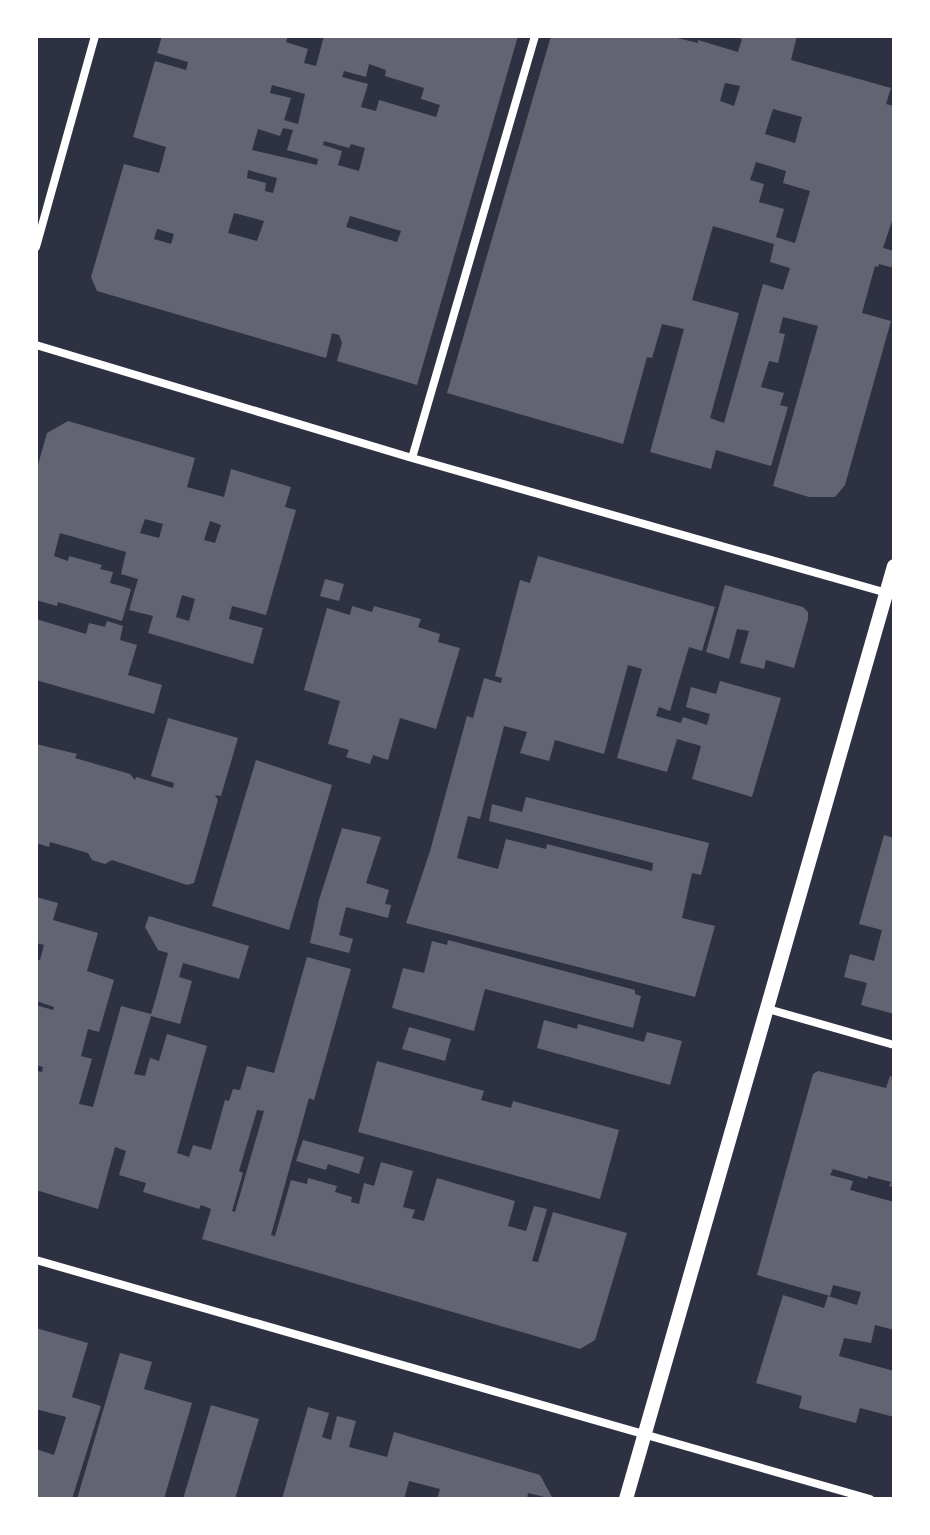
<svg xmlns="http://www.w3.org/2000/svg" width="930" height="1535" font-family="Merriweather,serif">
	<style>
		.building { fill: #626471; fill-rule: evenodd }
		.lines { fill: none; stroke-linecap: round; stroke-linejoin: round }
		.minor { stroke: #fff; stroke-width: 8 }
		.tertiary { stroke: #fff; stroke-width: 14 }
	</style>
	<rect width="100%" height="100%" fill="#2d3142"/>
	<path class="building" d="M162,36H288L286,42L308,49L304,63L316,66L324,36H518L417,385L337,361L342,343L339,335L332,333L326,358L97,291L91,277L124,164L159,173L166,147L133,137L155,61L186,70L188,62L157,53ZM369,64L386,70L385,76L424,88L421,99L440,105L436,117L379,100L376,111L361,107L368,84L342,77L344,71L366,77ZM272,85L305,94L298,124L284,120L291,98L270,93ZM283,128L293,130L287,150L318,159L317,165L252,150L258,129L280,136ZM324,141L349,148L351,144L365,148L359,171L338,165L342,151L323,145ZM248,170L277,178L273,193L265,191L266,183L247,178ZM234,213L264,221L257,241L228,233ZM350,216L401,231L397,242L346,227ZM157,229L174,234L171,244L154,239Z
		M551,36H669L698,43V40L738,52L742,39L736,36H797L791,60L891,88L886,104L894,106V215L883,248L894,251V268L879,264L878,267L875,266L862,313L891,321L845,485L835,497H809L773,486L818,326L783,317L779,333L785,334L778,363L769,361L761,387L784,393L780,405L788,407L771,466L716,450L711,469L650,452L684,329L662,324L652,358L647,357L623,444L447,393ZM725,83L740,86L734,106L720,101ZM773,109L802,117L795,143L765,134ZM756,162L786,171L783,183L810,191L795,243L776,237L784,209L759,202L764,184L750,180ZM713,226L774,244L770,262L790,268L783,290L763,284L724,423L710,418L739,313L692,300Z
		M68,421L195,458L187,487L224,497L231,469L291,487L285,507L296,510L266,615L232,606L229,619L263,628L253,664L148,633L153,616L129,610L138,579L121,574L126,552L60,533L54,556L68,561L69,556L102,565L100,569L113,572L110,583L131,589L122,621L58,602L57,606L36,600V472L47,433ZM145,519L163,524L159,538L140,533ZM210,521L221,525L215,543L204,540ZM182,595L195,599L189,621L176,617Z
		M538,556L715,607L702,651L689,647L670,711L659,707L656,716L681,723L683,717L707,725L710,714L686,707L691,687L716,694L720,681L781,698L752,797L692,779L701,746L677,739L667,772L617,758L642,669L628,665L604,754L555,740L549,761L520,753L527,732L504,726L480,819L468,816L457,858L498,869L506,839L546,849L547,844L652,871L653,863L489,821L492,804L522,812L526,797L709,843L701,875L692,873L682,918L715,926L695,997L406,923L430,851L467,716L473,718L484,678L501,683L502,678L495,676L520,580L530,583Z
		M325,579L344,584L339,601L320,596Z
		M725,585L803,607L808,612V619L794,668L766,660L764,669L740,663L749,631L737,629L729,659L706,652Z
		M352,606L372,612L374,606L421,619L418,627L440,634L438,642L460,648L436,729L400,718L388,760L373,755L370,764L346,757L349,750L328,744L340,701L304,690L327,608L350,615Z
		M36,619L86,634L89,623L105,627L107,621L123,626L120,640L137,645L128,675L162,685L154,714L36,680Z
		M168,718L238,738L221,796L215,795L218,800L194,883L187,885L112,860L105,864L92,860L88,853L50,842L49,847L36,843V744L77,754L75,758L130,774L135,780L136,777L173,788L174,783L151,776Z
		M256,760L332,785L289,930L212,906Z
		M342,828L381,837L366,883L389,890L385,904L391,905L388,918L346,907L339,935L353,939L349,953L310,943L319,900Z
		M884,835L894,838V1014L861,1005L867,983L844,977L850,954L874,961L882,930L859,924Z
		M36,897L58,903L53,920L98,933L87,971L114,980L99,1032L88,1029L81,1056L92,1059L79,1104L93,1107L121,1006L151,1014L157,994L168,953L158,950L145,927L149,916L249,946L239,979L183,963L179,977L192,981L180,1024L151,1016L134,1074L145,1076L150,1058L159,1061L167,1034L207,1046L177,1153L189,1157L193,1145L211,1150L225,1100L229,1101L233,1089L240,1090L247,1066L274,1073L307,957L351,969L314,1100L309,1098L271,1235L275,1236L291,1180L307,1184L308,1178L337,1186L335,1192L352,1197L351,1202L359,1204L364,1183L374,1186L381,1162L413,1171L403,1207L415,1210L412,1218L424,1221L437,1178L515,1201L508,1226L526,1231L534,1206L547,1209L532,1261L538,1262L553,1212L627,1233L595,1340L580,1349L202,1239L211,1209L201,1205L199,1209L143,1192L146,1183L119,1175L126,1151L115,1147L98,1209L36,1190V1071L42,1072L43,1067L36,1065V1005L53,1010L54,1007L36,1001V959L40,960L44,945L36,943ZM257,1110L264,1111L235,1212L232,1211L243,1173L239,1171Z
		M448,940L635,990V994L641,996L633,1028L485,989L474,1031L392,1008L403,968L424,973L432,941L447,945Z
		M544,1020L577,1029L578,1024L644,1042L647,1032L682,1041L670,1085L537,1048Z
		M409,1027L451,1039L445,1061L402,1049Z
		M377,1061L484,1091L481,1100L511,1108L513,1101L619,1130L600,1199L358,1132Z
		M818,1071L886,1088L890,1076L894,1078V1187L889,1186L891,1182L868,1176L867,1179L833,1169L830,1175L853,1181L850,1190L894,1202V1330L875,1325L871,1343L844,1338L839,1356L894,1371V1417L860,1408L856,1423L799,1408L802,1396L756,1383L783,1295L824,1308L828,1296L857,1305L861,1292L833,1285L830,1296L757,1275L813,1074Z
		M303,1140L364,1157L359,1174L328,1164L326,1170L296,1161Z
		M36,1328L88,1343L72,1397L101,1406L72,1499H36V1449L54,1455L66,1417L36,1409Z
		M120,1353L152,1362L144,1389L192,1403L164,1499H77Z
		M211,1405L259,1419L235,1499H183Z
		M308,1407L329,1413L322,1437L331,1440L337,1416L356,1421L349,1447L387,1457L394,1432L540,1475L553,1499L528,1493L527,1499H437L440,1489L409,1481L404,1499H282Z"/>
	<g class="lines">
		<path class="minor" d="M36,247L95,36
			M36,345L412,458L894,595
			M412,458L535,36
			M768,1009L894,1045
			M36,1260L870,1499"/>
		<path class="tertiary" d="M626,1499L894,566"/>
	</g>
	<rect width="930" height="1535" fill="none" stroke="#ffffff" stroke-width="76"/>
</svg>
